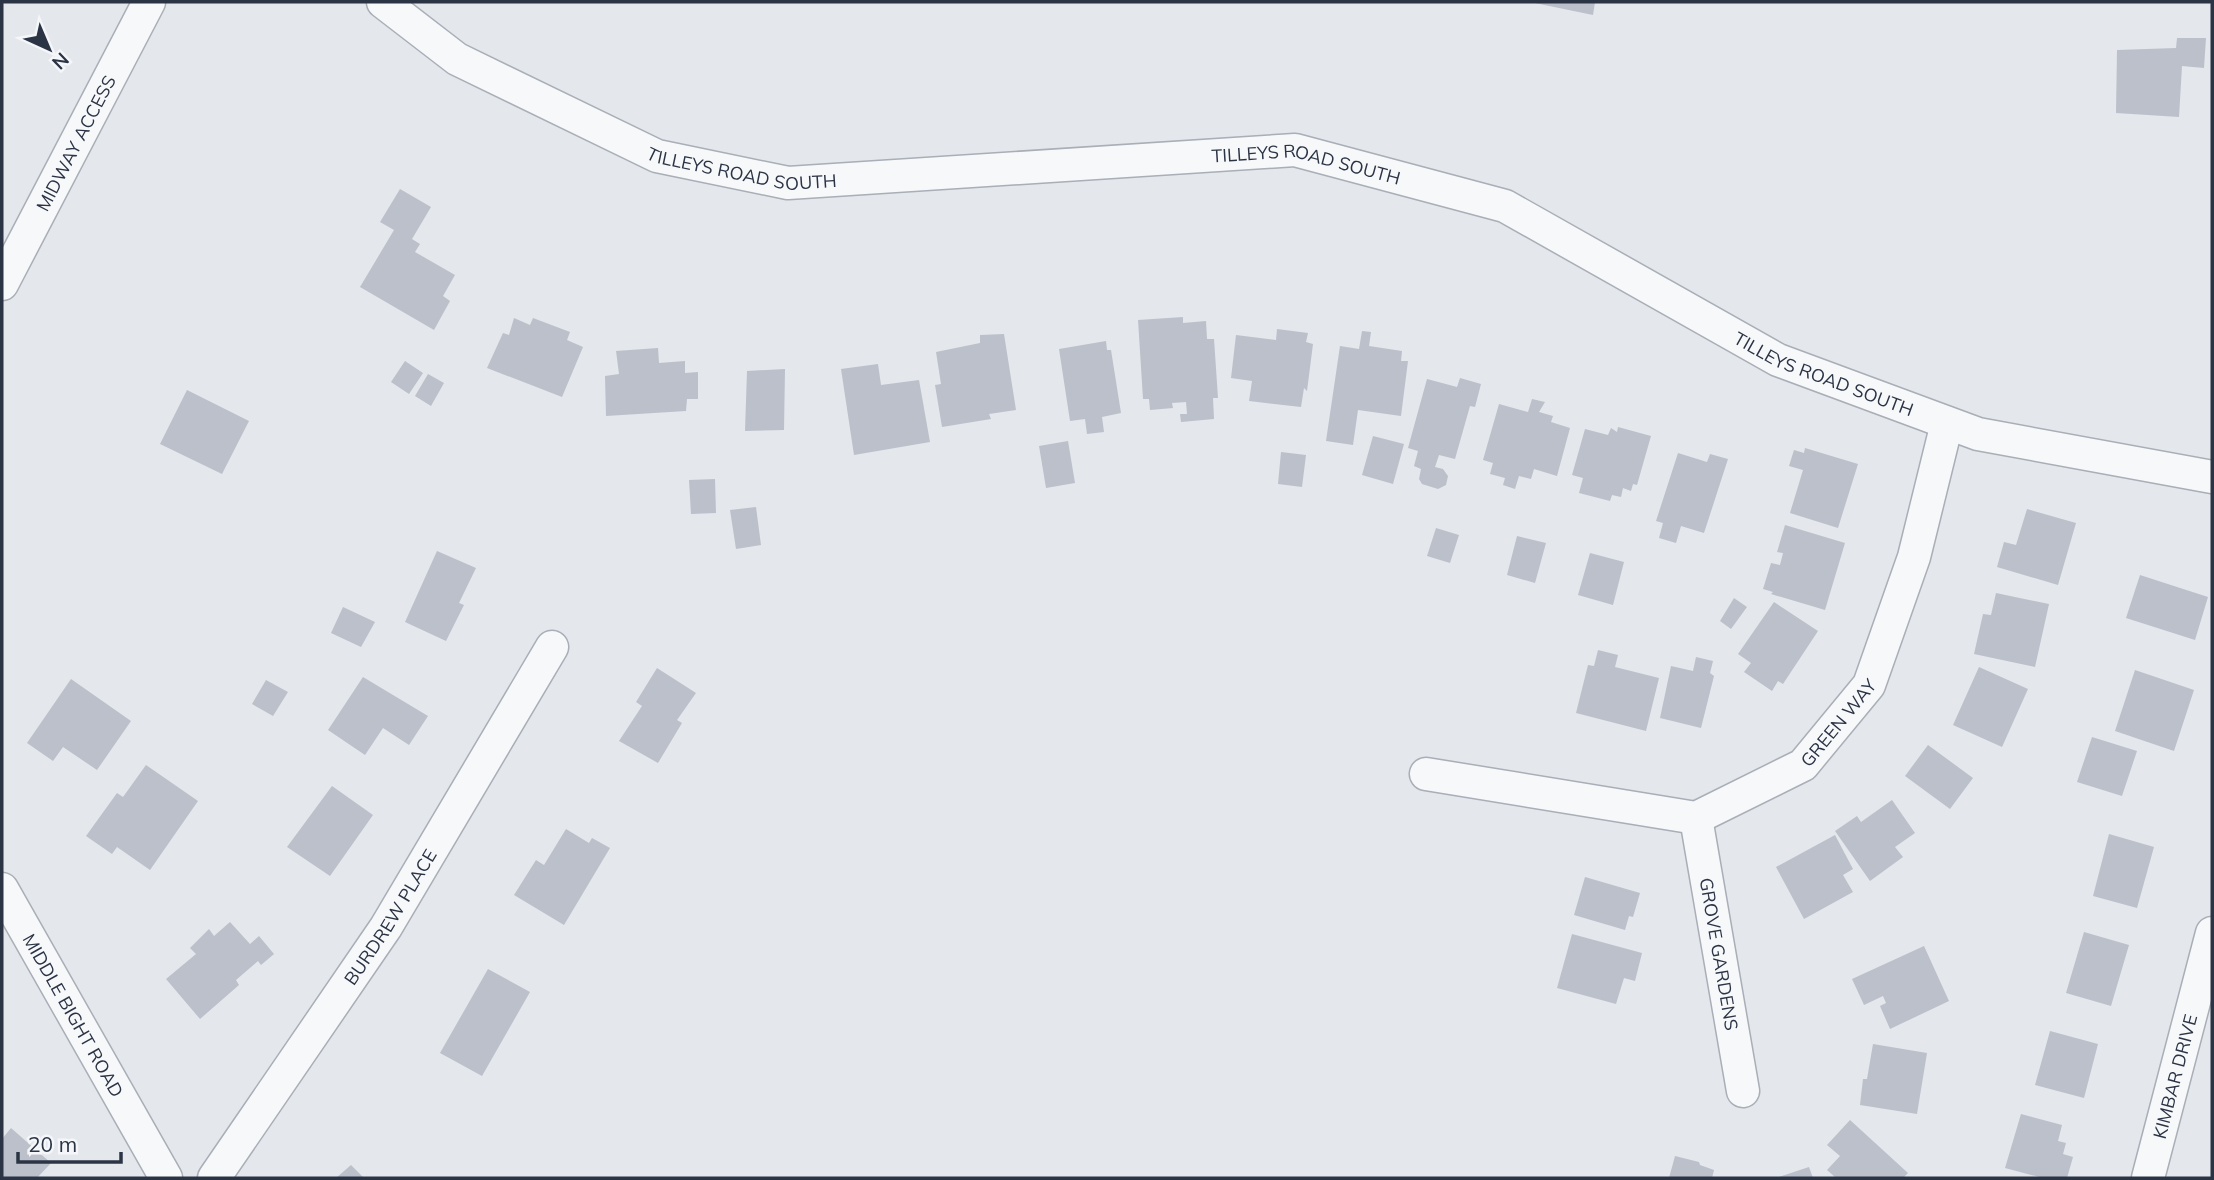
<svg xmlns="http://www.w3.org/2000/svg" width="2214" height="1180" font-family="Mulish,sans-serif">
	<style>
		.building { fill: #bbc0ca }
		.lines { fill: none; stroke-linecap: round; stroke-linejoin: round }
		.minor-casing { stroke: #a9aeb7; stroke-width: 35 }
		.minor { stroke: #f7f8fa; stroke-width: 32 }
		.labels { text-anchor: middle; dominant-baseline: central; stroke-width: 5; stroke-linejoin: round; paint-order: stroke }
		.street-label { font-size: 18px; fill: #2b3445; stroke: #f4f6f9 }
	</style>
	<rect width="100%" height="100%" fill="#e4e7ec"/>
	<path class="building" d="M1530,2H1595L1593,15Z
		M2177,38H2206L2204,68L2182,66L2179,117L2116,113L2117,50L2176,48Z
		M400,189L431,207L412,239L420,244L415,252L455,275L443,296L450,301L434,330L360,287L394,230L380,222Z
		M1183,317V323L1206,321L1207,339H1214L1218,398H1213L1214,419L1181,422L1180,414H1187L1186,402L1172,403L1173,408L1150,410L1149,399H1143L1138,320Z
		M514,318L530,325L533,318L570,332L567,340L583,347L562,397L487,368L503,333L509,335Z
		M1277,329L1308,333L1306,342L1313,344L1307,391L1304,388L1301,407L1249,401L1252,381L1231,378L1236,335L1276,340Z
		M1362,331L1371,332L1369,346L1402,351L1401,361H1408L1401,416L1358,410L1353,445L1326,441L1340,346L1359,349Z
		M1004,334L1016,410L989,414L991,419L942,427L935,385L941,384L936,352L980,343V335Z
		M1106,341L1107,350H1111L1121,413L1102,417L1104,432L1087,434L1085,419L1070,421L1059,349Z
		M658,348L659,363L685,361V373L698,372V399H687L686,411L606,416L605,376L619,374L616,351Z
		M405,361L423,373L409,394L391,382Z
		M878,364L881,385L919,380L930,442L854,455L841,369Z
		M785,369L784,430L745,431L747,371Z
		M428,374L444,383L431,406L415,396Z
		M1460,378L1481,384L1475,407L1470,406L1455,459L1439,455L1435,467L1443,469L1448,476L1446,485L1438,489L1422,484L1419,479L1421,469L1414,466L1418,451L1408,448L1427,379L1457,387Z
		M187,390L249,421L222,474L160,444Z
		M1532,399L1545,402L1539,412L1553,416L1551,422L1570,428L1557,476L1534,469L1531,479L1519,476L1515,489L1503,485L1505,478L1490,474L1493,463L1483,460L1499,404L1528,412Z
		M1618,427L1651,436L1637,485L1633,484L1631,491L1623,488L1621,497L1612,495L1610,501L1579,493L1583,478L1572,475L1585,429L1608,435L1611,428L1617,432Z
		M1373,436L1404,444L1393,484L1362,475Z
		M1068,441L1075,483L1046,488L1039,446Z
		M1805,448L1858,464L1838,528L1790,513L1803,470L1789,466L1794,450L1804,453Z
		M1281,452L1306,455L1302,487L1278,484Z
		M1678,453L1707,462L1710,454L1728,459L1704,533L1681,526L1676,543L1659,538L1663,523L1656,521Z
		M715,479L716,513L691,514L689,480Z
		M756,507L761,545L736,549L730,510Z
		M2027,509L2076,523L2058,585L1997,567L2004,542L2016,545Z
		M1785,525L1845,543L1825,610L1771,594L1773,592L1763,589L1771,563L1780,565L1783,553L1777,552Z
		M1436,528L1459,535L1450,563L1427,556Z
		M1517,536L1546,543L1535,583L1507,575Z
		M437,551L476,568L459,603L464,605L446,641L405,622Z
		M1590,553L1624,562L1613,605L1578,595Z
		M2140,575L2208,597L2195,640L2126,618Z
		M1996,593L2049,604L2035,667L1974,654L1983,614L1991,615Z
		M1734,598L1747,607L1731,629L1720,621Z
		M1774,602L1818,631L1783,684L1778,681L1772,691L1744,672L1751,663L1738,654Z
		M343,607L375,622L361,647L331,633Z
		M1598,650L1618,655L1615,667L1659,678L1646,731L1576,713L1588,665L1594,666Z
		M1696,657L1713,661L1710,673L1714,676L1701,728L1660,718L1671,666L1693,671Z
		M1979,667L2028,689L2002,747L1953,725Z
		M657,668L696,693L677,720L682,723L658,763L619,741L642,706L636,702Z
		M2135,670L2194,690L2174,751L2115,731Z
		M363,677L428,716L409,745L383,728L365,755L328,730Z
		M71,679L131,721L97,770L63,747L53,761L27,743Z
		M266,680L288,692L273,716L252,704Z
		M2092,737L2137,751L2122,796L2077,782Z
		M1928,745L1973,778L1950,809L1905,776Z
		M146,765L198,801L150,870L117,847L112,854L86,836L117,793L123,797Z
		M332,786L373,815L330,876L287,847Z
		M1892,800L1915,833L1895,847L1903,857L1870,881L1835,831L1857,816L1861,822Z
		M566,829L589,843L592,838L610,848L564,925L514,895L536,860L544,865Z
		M2109,834L2154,847L2137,908L2093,896Z
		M1835,835L1853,869L1843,875L1853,892L1804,919L1776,867Z
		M1585,877L1640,893L1633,917L1629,916L1625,930L1574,915Z
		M230,922L250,944L259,936L274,954L261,965L258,961L236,980L239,985L200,1019L166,979L196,954L190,948L209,929L214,936Z
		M2084,932L2129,945L2111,1006L2066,993Z
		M1572,934L1642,953L1635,981L1624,978L1616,1004L1557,988Z
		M1924,946L1949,1001L1890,1029L1880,1006L1886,1003L1883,996L1864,1005L1852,979Z
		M488,969L530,992L482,1076L440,1053Z
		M2050,1031L2098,1044L2084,1098L2035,1085Z
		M1873,1044L1927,1053L1917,1114L1860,1105L1863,1079H1867Z
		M2021,1114L2062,1125L2058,1141L2066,1143L2063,1154L2073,1157L2067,1178H2043L2005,1168Z
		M1850,1120L1908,1173L1903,1178H1836L1827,1170L1840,1156L1827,1145Z
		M11,1128L51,1163L37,1178H2V1139Z
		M1675,1156L1699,1162L1700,1165L1714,1170L1712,1178H1669Z
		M351,1165L364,1178H336Z
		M1809,1167L1813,1178H1776Z"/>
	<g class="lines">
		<defs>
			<g id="minor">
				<path id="s1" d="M383,2L457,59L657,156L788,183L1295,150L1505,206L1778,360L1978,434L2212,477"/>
				<path id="s2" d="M2,284L149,2"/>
				<path id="s3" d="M1426,774L1696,818L1803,765L1869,685L1914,557L1947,423"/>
				<path id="s4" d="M1696,818L1743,1091"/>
				<path id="s5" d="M2,889L166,1178"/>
				<path id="s6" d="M214,1178L386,927L552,647"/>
				<path id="s7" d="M2148,1178L2212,933"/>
			</g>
		</defs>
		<use href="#minor" class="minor-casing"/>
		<use href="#minor" class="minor"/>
	</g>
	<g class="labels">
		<g class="street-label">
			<text stroke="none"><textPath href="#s2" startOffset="159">MIDWAY ACCESS</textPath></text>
			<text stroke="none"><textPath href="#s1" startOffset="402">TILLEYS ROAD SOUTH</textPath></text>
			<text stroke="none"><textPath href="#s1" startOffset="970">TILLEYS ROAD SOUTH</textPath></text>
			<text stroke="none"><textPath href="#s1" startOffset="1536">TILLEYS ROAD SOUTH</textPath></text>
			<text stroke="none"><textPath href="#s3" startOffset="448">GREEN WAY</textPath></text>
			<text stroke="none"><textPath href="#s6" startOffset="315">BURDREW PLACE</textPath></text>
			<text stroke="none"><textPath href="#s4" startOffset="138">GROVE GARDENS</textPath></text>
			<text stroke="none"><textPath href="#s5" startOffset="145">MIDDLE BIGHT ROAD</textPath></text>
			<text stroke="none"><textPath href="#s7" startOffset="105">KIMBAR DRIVE</textPath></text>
		</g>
	</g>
	<rect width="2214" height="1180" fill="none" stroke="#2b3445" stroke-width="7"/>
	<g transform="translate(49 49) rotate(136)" stroke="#f4f6f9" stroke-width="5" paint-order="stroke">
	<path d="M0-5L12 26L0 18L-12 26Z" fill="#2b3445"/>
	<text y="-10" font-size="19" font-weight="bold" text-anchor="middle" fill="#2b3445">N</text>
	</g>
	<path d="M18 1152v10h103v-10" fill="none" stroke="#2b3445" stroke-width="3.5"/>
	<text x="28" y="1152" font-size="21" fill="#2b3445" stroke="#f4f6f9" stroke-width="5" paint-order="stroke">20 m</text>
</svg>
